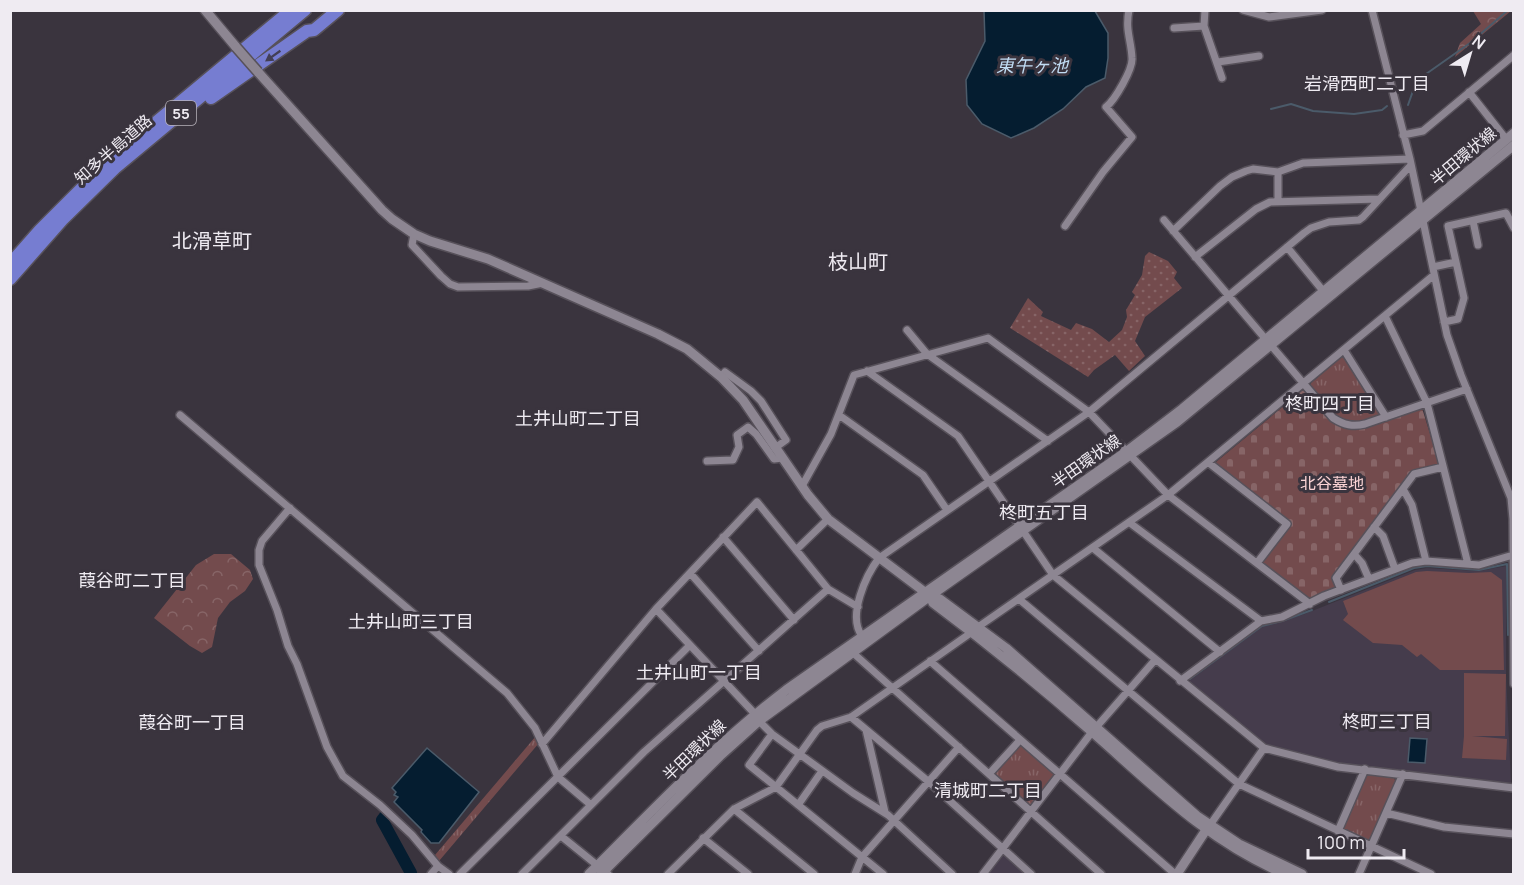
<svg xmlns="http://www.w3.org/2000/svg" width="1524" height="885" font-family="Manrope,'Noto Sans JP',sans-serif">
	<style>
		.built { fill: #453c4c }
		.grass { fill: url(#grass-dots) }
		.forest { fill: url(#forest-crowns) }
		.cemetery { fill: url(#cemetery-stones) }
		.park { fill: url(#park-tufts) }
		.pitch { fill: #734b4d }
		.water { fill: #051d30; stroke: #4b5b6a; stroke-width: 1.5 }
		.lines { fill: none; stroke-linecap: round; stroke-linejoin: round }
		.stream { stroke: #4b5b6a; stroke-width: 2 }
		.river { stroke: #051d30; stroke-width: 12 }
		.street-casing { stroke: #57515a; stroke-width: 10 }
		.secondary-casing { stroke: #57515a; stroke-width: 12 }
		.highway-casing { stroke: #57515a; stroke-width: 15 }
		.street { stroke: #8d8692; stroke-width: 7 }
		.secondary { stroke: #8d8692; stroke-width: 9 }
		.highway { stroke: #767dd1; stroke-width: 12 }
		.secondary-bridge-casing { stroke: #57515a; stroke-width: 12; stroke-linecap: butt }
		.secondary-bridge { stroke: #8d8692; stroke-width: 9 }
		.oneway { fill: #433f54 }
		.labels { text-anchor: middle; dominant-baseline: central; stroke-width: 6; stroke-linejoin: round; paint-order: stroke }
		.shield { fill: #3a343e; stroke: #b9b4bc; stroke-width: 1.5 }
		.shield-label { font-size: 15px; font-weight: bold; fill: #efebf2 }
		.street-label { font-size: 16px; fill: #efebf2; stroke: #3a343e }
		.park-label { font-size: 16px; fill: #fbd4d5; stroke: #3a343e }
		.water-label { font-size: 18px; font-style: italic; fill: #c1dcf4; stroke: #3a343e }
		.neighbourhood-label { font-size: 18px; fill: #efebf2; stroke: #3a343e }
		.quarter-label { font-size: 20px; fill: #efebf2; stroke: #3a343e }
	</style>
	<defs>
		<pattern id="grass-dots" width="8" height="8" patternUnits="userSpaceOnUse" patternTransform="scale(1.5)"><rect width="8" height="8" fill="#734b4d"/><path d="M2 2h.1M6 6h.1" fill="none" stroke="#876567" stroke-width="1.8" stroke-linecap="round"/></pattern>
		<pattern id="forest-crowns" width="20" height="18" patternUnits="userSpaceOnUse" patternTransform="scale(1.5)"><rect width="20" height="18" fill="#734b4d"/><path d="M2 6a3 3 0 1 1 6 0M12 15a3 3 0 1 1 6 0" fill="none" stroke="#876567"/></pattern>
		<pattern id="cemetery-stones" width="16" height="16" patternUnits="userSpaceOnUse" patternTransform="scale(1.5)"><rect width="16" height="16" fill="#734b4d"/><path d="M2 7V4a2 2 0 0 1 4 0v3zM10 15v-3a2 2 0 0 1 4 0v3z" fill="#876567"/></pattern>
		<pattern id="park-tufts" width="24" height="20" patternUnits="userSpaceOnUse" patternTransform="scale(1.5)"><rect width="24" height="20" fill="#734b4d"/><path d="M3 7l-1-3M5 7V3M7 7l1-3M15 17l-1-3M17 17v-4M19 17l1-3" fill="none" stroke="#876567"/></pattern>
	</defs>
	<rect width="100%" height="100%" fill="#3a343e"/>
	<path class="built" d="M1506,566V675L1511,783L1337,763L1266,744L1189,685V681L1261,627L1302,615L1415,570L1427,568L1479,571Z
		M1003,854L1006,855L1027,874H988Z"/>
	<path class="grass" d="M1149,252L1168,261L1177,272L1174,278L1182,288L1145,317L1135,341L1145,356L1129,371L1115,355L1094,370L1088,377L1010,328L1028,298L1043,312L1041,316L1071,330L1076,323L1092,329L1109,342L1122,330L1127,317L1126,310L1135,295L1132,292L1142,275L1145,256Z"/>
	<path class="forest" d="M1473,11H1511L1455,57L1460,43L1481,24Z
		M214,554H231L250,570L253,579L245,591L230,602L218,618L212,647L202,653L190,646L154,618L196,565Z"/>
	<path class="cemetery" d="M1303,390H1306L1334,422L1353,429L1422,408L1439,463L1437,465L1413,472L1334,578L1337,585L1335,588L1312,598H1309L1263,563V560L1291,523L1216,465V462Z"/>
	<path class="park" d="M1342,357L1345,358L1380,413L1379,416C1337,430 1336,416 1311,386V383Z
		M536,736L539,743L439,861L435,855Z
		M1018,745H1021L1053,772L1054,775L1031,805H1028L994,775V772Z
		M1367,775L1394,778L1396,782L1370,841L1367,842L1343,830L1342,827L1364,777Z"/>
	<path class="pitch" d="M1427,571L1469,573L1491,572L1502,580L1504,670H1440L1421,654L1417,657L1402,645L1373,643L1343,620L1348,614L1343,601L1416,572Z
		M1464,673L1506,674L1505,736H1472L1507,739L1506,760L1462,758L1464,736Z"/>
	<path class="water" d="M984,11H1095L1108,33V58L1105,78L1086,87L1063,109L1034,128L1011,138L982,124L967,105L966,80L985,41Z
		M1410,738L1427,739L1425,763L1408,762Z
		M427,748L479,792L439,843H431L421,832L422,830L394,802L398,797L394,795L396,792L392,788Z"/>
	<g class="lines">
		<path class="stream" d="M1408,105L1414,88L1426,74L1470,43L1508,10
			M1271,109L1291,104L1313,111L1354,114L1382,110L1387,106
			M1329,602L1414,568L1427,566L1479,570L1507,564L1508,635
			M1190,679L1262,626L1282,621L1312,610"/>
		<path class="river" d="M385,816L382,820L411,873L410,874"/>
		<defs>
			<path id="street" d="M1205,10L1204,26L1222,78
				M1243,10L1269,17L1322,10
				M1372,10L1410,159L1447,335L1461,375L1511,498L1513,519L1514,684
				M1174,28L1204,26
				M1218,62L1259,56
				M1469,92L1506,139
				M1403,135L1423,131L1514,55
				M1278,200V172
				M1164,220L1333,418C1344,425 1353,427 1365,424L1467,389
				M1473,221L1478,245
				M1065,226L1103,172L1132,137L1106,107C1115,100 1133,69 1132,58C1131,39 1125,30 1129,10
				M1173,231L1220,186L1232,177L1246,171L1253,169L1278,172L1303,163L1410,159
				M414,234L412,245L414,247L441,276L450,284L458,287L528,286L543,283
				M1287,247L1324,292
				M1195,257L1256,209L1270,202L1379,199
				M1433,267L1456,262
				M1385,316L1427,403L1468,564
				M1444,322L1458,319L1464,298L1448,226L1506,213L1514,228
				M907,330L927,354L1048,441
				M1344,350L1386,417
				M867,371L958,436L1019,525
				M721,377L725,372L751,391L761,401L786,440L775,448
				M180,415L507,693L535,728L558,777L591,805
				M839,415L923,475L947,510
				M707,461L733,460L739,447L737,435L748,427L756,434L774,459L782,458
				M1209,463L1287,524L1257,563
				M802,486L831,434L854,375L988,338L1089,412L1168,495L1310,604
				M1403,489L1412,505L1426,561
				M290,508L262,541L259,550V565L277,610L288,646L297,664L327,747L343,776L380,805L412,835L438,866L449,874
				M1130,523L1261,621
				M1374,527L1383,536L1395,569
				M1023,531L1053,575L1264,748L1338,767L1514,788
				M723,537L794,620
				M1093,548L1220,652
				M796,550L828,519
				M1354,554L1362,563L1369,579
				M690,573L759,651
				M1341,590L1336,578L1414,474L1443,467
				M1019,599L1239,784L1431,874
				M656,609L755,714
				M978,627L1168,495L1434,275
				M862,636C847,616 866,575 879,558L1089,412L1304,233L1311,228L1329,222L1359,220L1363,217L1411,165
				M852,652L1101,874
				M930,661L1175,874
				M1180,681L1261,621L1282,617L1324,596L1412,563L1426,561L1479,565L1513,555
				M851,717L929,782L1031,874
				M759,721L772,734L853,793L888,815L952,874
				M866,730L885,812
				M772,734L749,765L883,874
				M542,744L656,609L757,502L828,589L858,607
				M989,774L1020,740
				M798,805L822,771
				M734,809L814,874
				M1386,813L1444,827L1514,834
				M1210,825L1264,748
				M1338,831L1365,769
				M561,836L608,874
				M703,838L748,874
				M431,874L438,866
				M460,874L690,645
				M522,874L644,752L828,589
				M668,874L734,809L776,787L817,730L822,726L851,717L972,632
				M855,874L862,857L959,747
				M983,874L1092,732L1155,660
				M1359,874L1403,774"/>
			<path id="secondary" d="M205,10L236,47
				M258,72L382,210L392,219L414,234L430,241L488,259L658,334L687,349L721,377L743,400L808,495L828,519L930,596L940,599L1006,648L1197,816L1239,844L1302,874
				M930,596L933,603C988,644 1041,687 1092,732C1155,787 1207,841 1285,874
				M589,874C653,810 714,745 786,690L1127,451L1182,409L1514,133
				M601,874L720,756L759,721L930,596L1177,422L1514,145
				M1177,874L1208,827"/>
			<path id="highway" d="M211,98L307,31L314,30L338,10
				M10,264L40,230L107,163L291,10
				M10,279L62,220L115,168L305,10"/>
		</defs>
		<use href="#street" class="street-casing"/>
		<use href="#secondary" class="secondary-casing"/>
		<use href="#highway" class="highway-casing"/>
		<use href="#street" class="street"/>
		<use href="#secondary" class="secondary"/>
		<use href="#highway" class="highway"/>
		<defs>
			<path id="secondary-bridge" d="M236,47L258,72"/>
		</defs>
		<use href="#secondary-bridge" class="secondary-bridge-casing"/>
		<use href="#secondary-bridge" class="secondary-bridge"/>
	</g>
	<defs><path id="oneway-solid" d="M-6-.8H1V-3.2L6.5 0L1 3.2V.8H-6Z" transform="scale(1.5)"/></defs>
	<use class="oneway" href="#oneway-solid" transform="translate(273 56) rotate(145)"/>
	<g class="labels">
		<rect class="shield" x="166" y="101" width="30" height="24" rx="4.5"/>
		<g class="shield-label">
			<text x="181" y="113">55</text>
		</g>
		<g class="street-label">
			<text transform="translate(113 149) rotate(-41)">知多半島道路</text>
			<text transform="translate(1463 156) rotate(-40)">半田環状線</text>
			<text transform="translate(1086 461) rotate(-35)">半田環状線</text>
			<text transform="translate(694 750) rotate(-44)">半田環状線</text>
		</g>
		<g class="park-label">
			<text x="1332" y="483">北谷墓地</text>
		</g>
		<g class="water-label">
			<text x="1032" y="65">東午ヶ池</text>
		</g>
		<g class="neighbourhood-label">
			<text x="1367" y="83">岩滑西町二丁目</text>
			<text x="1330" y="403">柊町四丁目</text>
			<text x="578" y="418">土井山町二丁目</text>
			<text x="1044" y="512">柊町五丁目</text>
			<text x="132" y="580">葭谷町二丁目</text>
			<text x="411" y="621">土井山町三丁目</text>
			<text x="699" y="672">土井山町一丁目</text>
			<text x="1387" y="721">柊町三丁目</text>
			<text x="192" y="722">葭谷町一丁目</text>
			<text x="988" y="790">清城町二丁目</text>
		</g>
		<g class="quarter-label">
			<text x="212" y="240">北滑草町</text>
			<text x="858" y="261">枝山町</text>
		</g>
	</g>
	<rect width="1524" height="885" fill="none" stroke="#efebf2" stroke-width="24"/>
	<g transform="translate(1470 54) rotate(37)" stroke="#3a343e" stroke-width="4.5" paint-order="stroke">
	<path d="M0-4.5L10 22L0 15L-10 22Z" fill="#efebf2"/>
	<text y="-9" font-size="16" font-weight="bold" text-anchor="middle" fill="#efebf2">N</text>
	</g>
	<path d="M1308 849v9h96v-9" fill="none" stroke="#efebf2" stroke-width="3"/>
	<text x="1317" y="849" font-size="18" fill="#efebf2" stroke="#3a343e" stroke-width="4.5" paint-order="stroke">100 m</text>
</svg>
